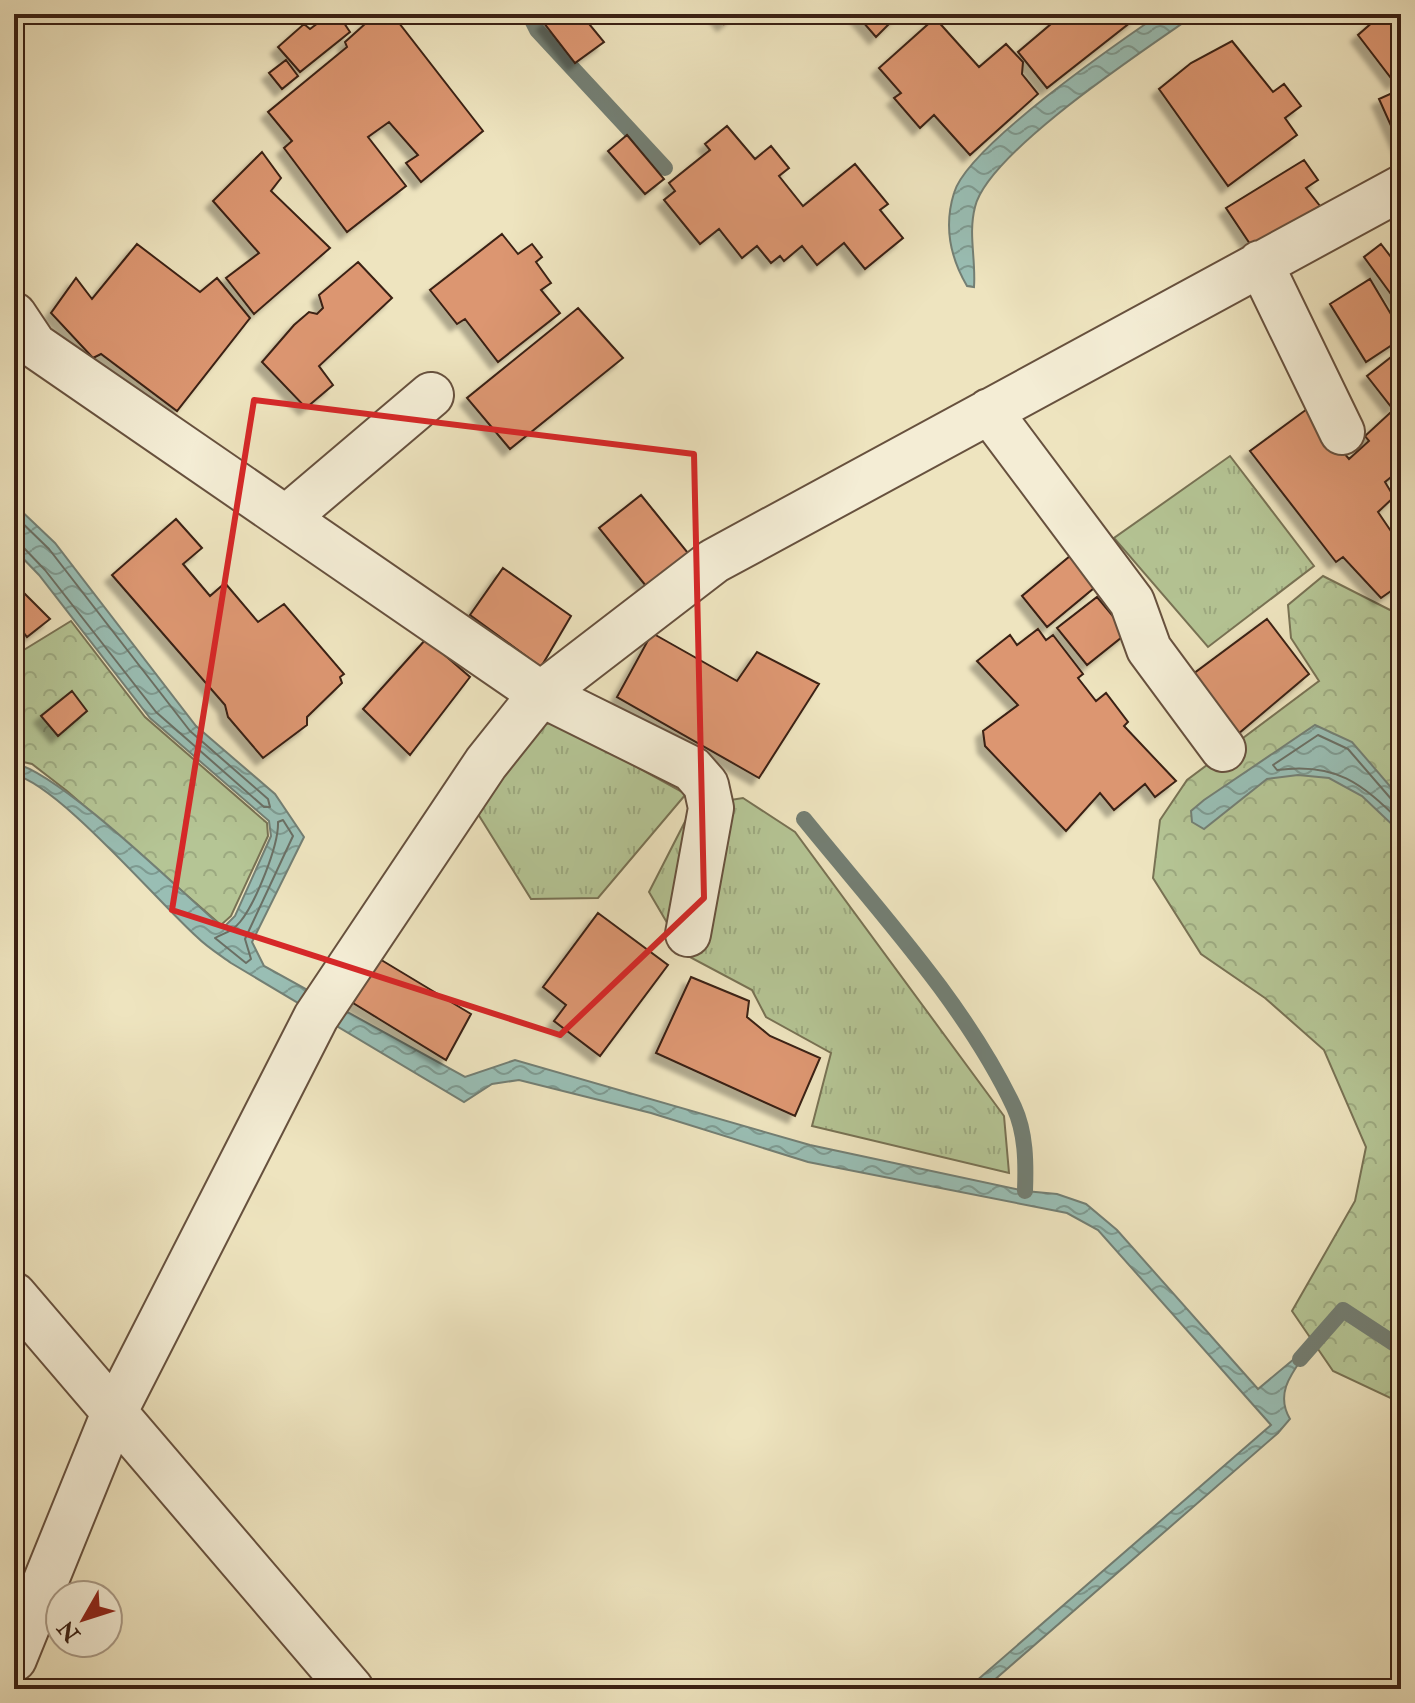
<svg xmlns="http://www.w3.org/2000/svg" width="1415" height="1703" font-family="'IM FELL Double Pica',serif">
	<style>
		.grass { fill: url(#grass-tufts); stroke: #787254; stroke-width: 2 }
		.forest { fill: url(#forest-crowns); stroke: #787254; stroke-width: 2 }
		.water { fill: url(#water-waves); stroke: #737f74; stroke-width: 2 }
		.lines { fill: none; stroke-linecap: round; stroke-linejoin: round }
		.shore { stroke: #6a6f64; stroke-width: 2 }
		.stream { stroke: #737f74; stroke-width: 16 }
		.building { fill: #dc9671; stroke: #3a2013; stroke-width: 2; filter: url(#shadow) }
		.street-casing { stroke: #67513e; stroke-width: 48 }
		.street { stroke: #f4edd5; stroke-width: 44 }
		.marked { fill: none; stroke: #d62828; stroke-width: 6; stroke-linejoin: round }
	</style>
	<defs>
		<pattern id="grass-tufts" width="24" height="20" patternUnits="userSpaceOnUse" patternTransform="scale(2)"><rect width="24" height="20" fill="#b5c595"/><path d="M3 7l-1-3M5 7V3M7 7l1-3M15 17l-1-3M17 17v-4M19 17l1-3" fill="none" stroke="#9ca980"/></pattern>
		<pattern id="forest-crowns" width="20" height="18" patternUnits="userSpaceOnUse" patternTransform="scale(2)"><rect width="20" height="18" fill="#b5c595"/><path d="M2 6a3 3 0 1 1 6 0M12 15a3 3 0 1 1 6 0" fill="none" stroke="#9ca980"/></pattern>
		<pattern id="water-waves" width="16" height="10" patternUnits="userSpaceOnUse" patternTransform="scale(2)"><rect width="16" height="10" fill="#99beb4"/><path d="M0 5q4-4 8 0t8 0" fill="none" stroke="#7e9a91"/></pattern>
		<filter id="shadow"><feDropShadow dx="-7" dy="7" stdDeviation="2" flood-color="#0004"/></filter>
	</defs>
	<rect width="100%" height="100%" fill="#eee4bf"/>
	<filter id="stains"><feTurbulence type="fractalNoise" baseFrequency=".0025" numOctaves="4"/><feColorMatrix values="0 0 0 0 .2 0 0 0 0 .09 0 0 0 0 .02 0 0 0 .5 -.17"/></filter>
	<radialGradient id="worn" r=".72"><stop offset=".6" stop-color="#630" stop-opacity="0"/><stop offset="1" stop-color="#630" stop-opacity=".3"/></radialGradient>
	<path class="grass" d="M1230,456L1314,566L1208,647L1114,538Z
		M555,722L686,794L598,898L531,899L478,814L533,727Z
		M743,798L795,832L1004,1116L1009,1173L812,1126L831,1053L766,1017L752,990L686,955L649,892L693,806Z"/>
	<path class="forest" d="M1323,576L1390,610L1401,601V1403L1333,1371L1292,1311L1355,1201L1366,1147L1324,1050L1265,998L1201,954L1153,878L1160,820L1187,780L1319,681L1291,638L1288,605Z
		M71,621L145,717L267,823L268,836L231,916L221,925L67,791L32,764L14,760V656Z"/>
	<path class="water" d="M1160,14H1196C1146,49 988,152 975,207C968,234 976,259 974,287L967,286C950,257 944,225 954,193C967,147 1116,44 1160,14Z
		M14,504L55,543L196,726L275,794L304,837L252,942L264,966L465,1077L515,1060L810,1145L1025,1191L1057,1194L1086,1204L1117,1230L1258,1389L1312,1344C1296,1369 1273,1390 1290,1419L1278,1433L984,1689H967L1271,1425L1098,1230L1067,1213L808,1162L651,1113L519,1080L492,1084L464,1102L231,963C220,955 207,947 197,937C159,903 56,782 14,775V763C63,775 179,890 223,928L235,916L271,836L269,821L150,718L39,575L14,549Z
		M1315,725L1352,742L1401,799V833L1362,796L1329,778L1298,775L1267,779L1204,829L1192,822L1191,811L1204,800Z"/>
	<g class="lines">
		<path class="shore" d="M14,515L49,549L190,731L268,799L270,807H264L156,712L45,570L22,546L14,544
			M1401,803L1392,800L1348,749L1318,735L1273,765L1277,770C1336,762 1361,783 1401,822
			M283,820L293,836L245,939L251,959L246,963L215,938C224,933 232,932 240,922C256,902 279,845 278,822Z"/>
		<path class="stream" d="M529,14L537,30L665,168
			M804,819C876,908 965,1003 1014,1107C1026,1133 1026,1163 1025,1191
			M1300,1359L1343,1310L1401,1348"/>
	</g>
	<path class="building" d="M330,14H338L350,32L300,72L278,47L304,24L310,29Z
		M376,14H392L483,131L421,182L406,163L418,155L389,122L368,137L406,186L347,232L284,148L292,141L268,112L347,47L345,42Z
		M554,14H581L604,42L575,63L544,23Z
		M716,14H736L724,24Z
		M856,14H899L876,37Z
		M1055,14H1133L1136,18L1047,88L1018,52L1058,18Z
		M1382,14H1401V76L1394,82L1358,35Z
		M935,18L979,67L1006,44L1023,62L1022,74L1038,94L970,155L934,115L920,128L894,98L901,93L879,68Z
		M1232,41L1273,92L1284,84L1301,106L1285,118L1297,135L1228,186L1159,89L1191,63Z
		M286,60L298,76L282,89L269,73Z
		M1401,89V148L1379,99Z
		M727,126L755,159L771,146L789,168L779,176L803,206L855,164L888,204L880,210L903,238L865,269L844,243L817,265L802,246L784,261L780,256L771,263L757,246L742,258L719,229L700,244L664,200L675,191L669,183L710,150L705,144Z
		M627,135L664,179L645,194L608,151Z
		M262,152L281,178L271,191L330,248L254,314L226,278L259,253L213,201Z
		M1304,160L1318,180L1306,188L1320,206L1252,247L1226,208Z
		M502,234L518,254L532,244L542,257L536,262L551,283L541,290L560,313L498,362L465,319L457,324L430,290Z
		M137,244L200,292L217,278L250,318L177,411L101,354L93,358L51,313L76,278L92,299Z
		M1381,244L1391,257L1401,249V308L1364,257Z
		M358,262L392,298L319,366L333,385L306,408L262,362L294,325L309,312L317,314L323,308L319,295Z
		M1370,279L1401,331V339L1366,362L1330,304Z
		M578,308L623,358L510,449L467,398Z
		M1400,350L1401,400L1392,408L1367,376Z
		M1307,409L1349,459L1369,441L1365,436L1391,412L1401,427V469L1385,482L1394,497L1378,512L1401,546V584L1381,598L1343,557L1336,562L1250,451Z
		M641,495L688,553L646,586L599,528Z
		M176,519L202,548L183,564L210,596L225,583L258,622L284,604L344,674L340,677L342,683L307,717V725L263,758L228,717L225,705L112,575Z
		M1070,556L1094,588L1047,627L1022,596Z
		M503,568L571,616L541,667L470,615Z
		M20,589L50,619L27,637L14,620V595Z
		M1097,597L1127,633L1087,665L1057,628Z
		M1267,619L1309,674L1238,734L1189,677Z
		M1038,629L1046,640L1053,635L1083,674L1078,678L1096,701L1106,693L1128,722L1124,726L1176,781L1155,797L1145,784L1114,810L1100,793L1066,831L985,746L983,731L1018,705L977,661L1010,635L1017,645Z
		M652,633L737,681L757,652L819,684L759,778L617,697Z
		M426,639L470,677L410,755L363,709Z
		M72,691L87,711L58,736L41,716Z
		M598,913L668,965L600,1056L554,1021L566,1005L543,987Z
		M378,958L471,1014L446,1060L353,1003Z
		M691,977L749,1001L747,1017L770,1036L820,1058L795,1116L656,1053Z"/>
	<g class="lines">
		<defs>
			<path id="street" d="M1260,263L1342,432
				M14,315L34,345L541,694L692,769L706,785L711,808L688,934
				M989,411L1132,602L1149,649L1223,749
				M286,518L431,395
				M14,1295L351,1689
				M14,1659L113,1415L316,1017L486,763L541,694L714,561L1401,188"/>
		</defs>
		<use href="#street" class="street-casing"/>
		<use href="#street" class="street"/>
	</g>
	<path class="marked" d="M254,400L694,454L704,898L560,1035L172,910Z"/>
	<rect width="1415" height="1703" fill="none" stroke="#eee4bf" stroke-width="48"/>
	<rect x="16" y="16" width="1383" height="1671" fill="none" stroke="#3a2013" stroke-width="4"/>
	<rect x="24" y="24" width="1367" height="1655" fill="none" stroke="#3a2013" stroke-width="2"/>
	<g transform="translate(84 1619) rotate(231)"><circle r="38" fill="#f4edd5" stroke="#aa9b87" stroke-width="2"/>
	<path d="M0-6L14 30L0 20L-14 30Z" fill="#8f2418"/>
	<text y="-12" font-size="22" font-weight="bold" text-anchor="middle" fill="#3a2013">N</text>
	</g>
	<rect width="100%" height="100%" filter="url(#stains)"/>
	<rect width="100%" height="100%" fill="url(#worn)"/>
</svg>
